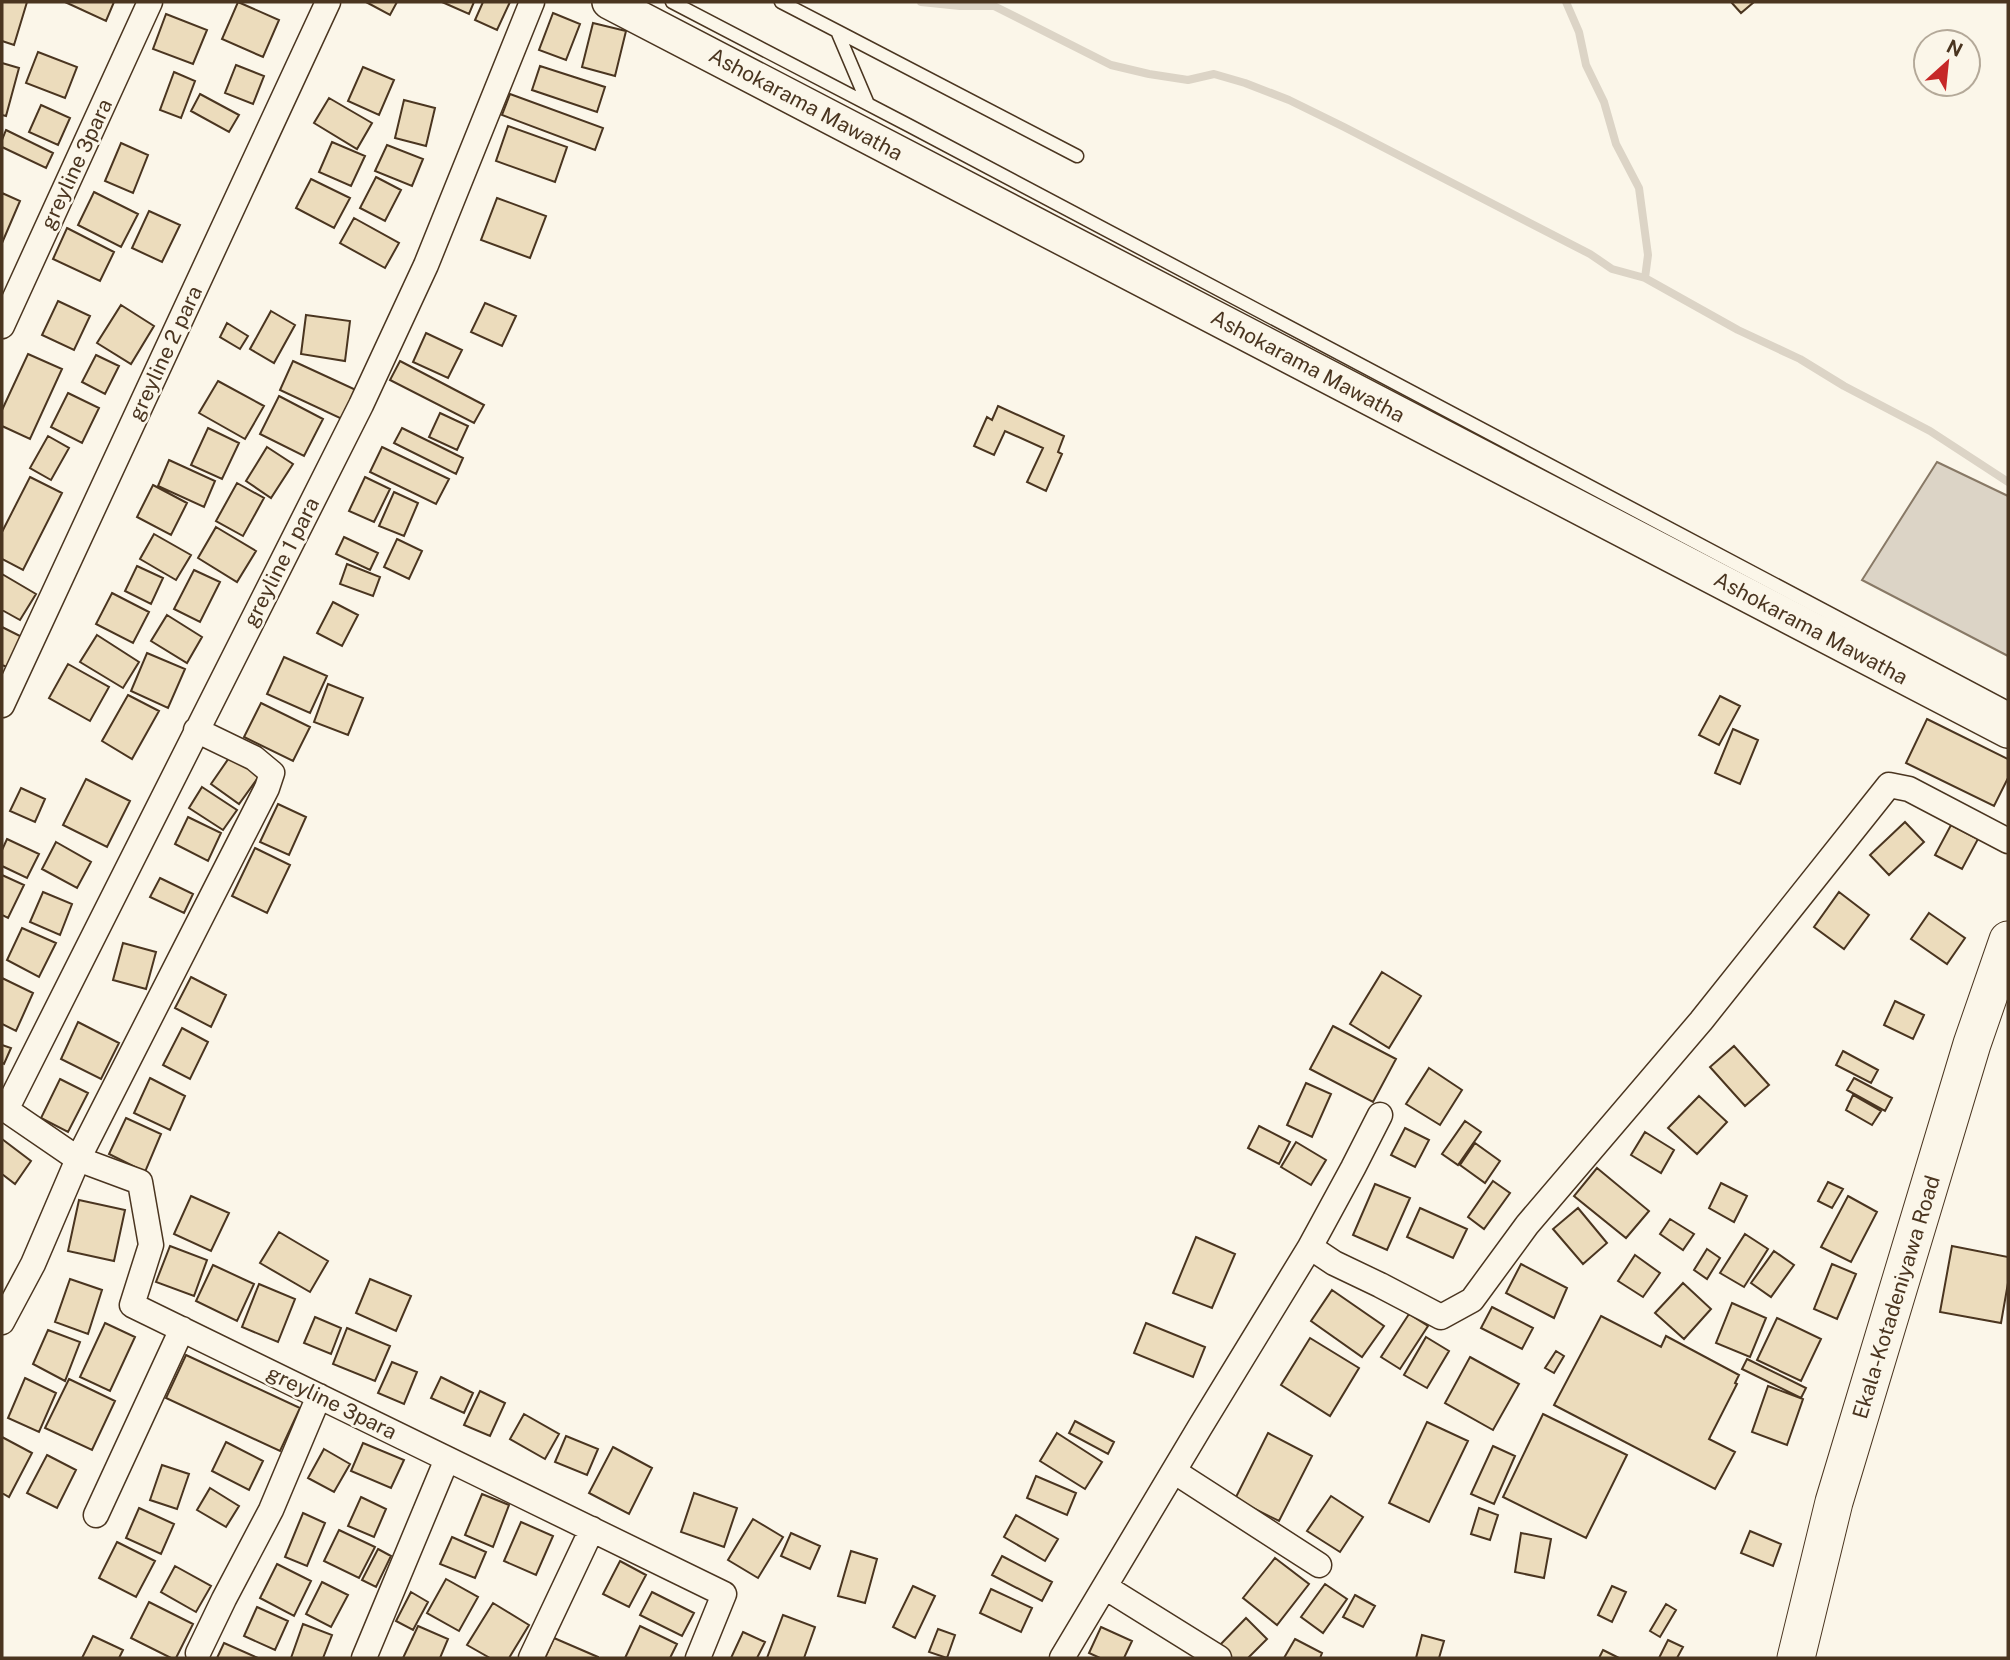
<svg xmlns="http://www.w3.org/2000/svg" width="2010" height="1660" font-family="'Public Sans',sans-serif">
	<style>
		.water { fill: #dcd4c6; stroke: #887966; stroke-width: 2 }
		.lines { fill: none; stroke-linecap: round; stroke-linejoin: round }
		.stream { stroke: #dcd4c6; stroke-width: 8 }
		.building { fill: #ecdcbc; stroke: #4a3520; stroke-width: 2 }
		.lane-casing { stroke: #4a3520; stroke-width: 15 }
		.street-casing { stroke: #4a3520; stroke-width: 27 }
		.secondary-casing { stroke: #4a3520; stroke-width: 36 }
		.primary-casing { stroke: #4a3520; stroke-width: 39 }
		.lane { stroke: #fbf6e9; stroke-width: 12 }
		.street { stroke: #fbf6e9; stroke-width: 24 }
		.secondary { stroke: #fbf6e9; stroke-width: 33 }
		.primary { stroke: #fbf6e9; stroke-width: 37 }
		.labels { text-anchor: middle; dominant-baseline: central; stroke-width: 5; stroke-linejoin: round; paint-order: stroke }
		.street-label { font-size: 21px; fill: #4a3520; stroke: #fbf6e9 }
	</style>
	<rect width="100%" height="100%" fill="#fbf6e9"/>
	<path class="water" d="M1937,462L2008,496V656L1862,580Z"/>
	<g class="lines">
		<path class="stream" d="M921,2L960,6H994L1111,65L1149,74L1188,80L1214,74L1245,83L1289,100L1344,127L1590,254L1612,269L1645,278L1738,330L1800,359L1844,386L1930,431L2008,482
			M1566,2L1579,32L1586,65L1604,102L1616,144L1639,188L1648,255L1645,278"/>
	</g>
	<path class="building" d="M2,2H27L14,45L2,41Z
		M65,2H114L106,21Z
		M238,2L279,20L263,57L222,39Z
		M366,2H397L390,15Z
		M442,2H474L469,14Z
		M483,2H510L497,30L475,20Z
		M1731,2H1754L1741,13Z
		M553,13L580,24L566,60L539,50Z
		M166,14L207,30L193,64L153,49Z
		M593,23L626,31L615,76L582,67Z
		M38,52L77,67L65,98L26,83Z
		M2,63L19,68L6,116L2,115Z
		M236,65L264,76L253,104L225,93Z
		M540,66L605,87L597,112L532,90Z
		M363,67L394,80L379,115L348,101Z
		M174,72L195,81L181,118L160,110Z
		M200,94L239,115L229,132L191,111Z
		M510,94L603,128L595,150L502,115Z
		M329,98L372,123L357,149L314,123Z
		M404,100L435,108L426,146L395,138Z
		M41,105L70,118L58,145L29,132Z
		M508,126L567,147L555,182L496,161Z
		M6,130L53,153L46,168L2,147V140Z
		M332,142L365,156L351,186L319,172Z
		M121,143L148,155L133,193L105,181Z
		M387,145L423,159L412,186L375,171Z
		M376,177L401,190L385,221L360,208Z
		M311,179L350,198L334,228L296,208Z
		M94,192L138,214L121,247L78,225Z
		M2,193L20,201L2,243Z
		M497,198L546,216L530,258L481,240Z
		M149,211L180,225L162,262L132,248Z
		M354,218L399,243L385,268L340,243Z
		M67,228L114,252L100,281L53,259Z
		M58,301L90,316L74,350L42,335Z
		M485,303L516,316L502,346L471,332Z
		M121,305L154,326L131,364L97,343Z
		M271,311L295,325L274,363L250,349Z
		M306,315L350,321L345,361L301,354Z
		M227,323L248,336L240,349L220,337Z
		M426,333L462,350L448,378L413,362Z
		M28,354L62,369L30,439L2,426V410Z
		M96,355L119,366L105,394L82,382Z
		M293,361L356,390L342,419L280,390Z
		M400,361L484,405L474,423L390,380Z
		M218,381L264,406L245,439L199,413Z
		M68,393L99,408L82,443L51,427Z
		M279,396L323,419L304,456L260,434Z
		M998,406L1064,436L1058,452L1062,454L1046,491L1027,482L1043,448L1005,431L994,455L974,446L987,417L992,420Z
		M440,413L468,426L457,450L429,437Z
		M208,428L239,443L222,479L191,465Z
		M402,428L463,458L456,474L394,443Z
		M48,436L69,448L51,480L30,468Z
		M267,447L293,464L271,498L246,481Z
		M382,447L449,479L436,504L370,472Z
		M169,460L215,481L204,507L158,486Z
		M30,477L62,493L23,570L2,559V532Z
		M365,477L390,489L374,522L349,511Z
		M237,483L264,498L243,536L216,521Z
		M153,485L187,503L171,535L137,517Z
		M394,492L418,503L404,536L379,526Z
		M216,527L256,551L237,582L198,558Z
		M154,534L191,555L176,580L140,559Z
		M344,537L378,553L370,570L336,554Z
		M397,539L422,551L409,579L384,567Z
		M347,564L380,577L373,596L340,584Z
		M137,566L163,578L151,604L125,591Z
		M194,570L220,582L200,622L174,609Z
		M2,574L36,594L20,620L2,610Z
		M112,593L149,612L133,643L96,624Z
		M333,602L358,615L342,646L317,633Z
		M167,615L202,637L187,663L151,641Z
		M2,627L22,637L7,667L2,665Z
		M97,635L139,662L123,688L80,662Z
		M147,653L185,669L168,708L131,691Z
		M284,657L327,676L310,713L267,694Z
		M68,664L109,687L90,721L49,698Z
		M328,684L363,698L348,735L314,722Z
		M128,695L159,711L132,759L102,741Z
		M1720,696L1740,706L1719,745L1699,735Z
		M261,703L310,727L293,761L244,737Z
		M1927,719L2008,759V778L1994,806L1906,763Z
		M1733,729L1758,740L1740,784L1715,773Z
		M231,755L260,775L239,804L211,784Z
		M86,779L130,801L107,847L63,825Z
		M202,787L237,810L223,830L189,808Z
		M21,788L45,799L35,822L10,811Z
		M278,804L306,817L289,855L260,842Z
		M188,817L221,833L208,861L175,844Z
		M1905,822L1924,842L1889,875L1870,855Z
		M1951,825L1978,839L1962,869L1935,855Z
		M7,839L39,854L27,878L2,866V850Z
		M56,842L91,862L77,888L42,869Z
		M255,848L290,865L267,913L232,896Z
		M2,875L24,885L8,918L2,915Z
		M160,878L193,894L184,913L150,897Z
		M43,892L72,904L60,935L30,922Z
		M1839,892L1869,915L1844,949L1814,927Z
		M1929,913L1965,938L1947,964L1911,939Z
		M22,928L56,943L39,977L7,960Z
		M123,943L156,952L146,989L113,980Z
		M1382,972L1421,996L1389,1048L1350,1024Z
		M191,977L226,995L211,1027L175,1008Z
		M2,978L33,993L16,1031L2,1024Z
		M1895,1001L1924,1015L1913,1039L1884,1025Z
		M78,1022L119,1043L101,1079L61,1059Z
		M1333,1026L1396,1059L1373,1102L1310,1069Z
		M182,1028L208,1042L190,1079L163,1065Z
		M2,1045L11,1048L4,1064L2,1063Z
		M1734,1046L1769,1085L1745,1106L1710,1067Z
		M1843,1051L1878,1070L1871,1083L1836,1065Z
		M1429,1068L1462,1090L1440,1125L1406,1104Z
		M150,1078L185,1096L170,1130L134,1113Z
		M1854,1078L1892,1098L1885,1111L1847,1090Z
		M60,1079L88,1093L68,1132L41,1118Z
		M1306,1083L1331,1094L1312,1137L1287,1125Z
		M1853,1095L1881,1111L1872,1125L1846,1110Z
		M1699,1096L1727,1122L1697,1154L1668,1128Z
		M126,1118L161,1134L145,1172L109,1154Z
		M1465,1121L1481,1132L1458,1165L1442,1154Z
		M1259,1126L1290,1142L1279,1164L1248,1148Z
		M1405,1128L1429,1140L1415,1167L1391,1155Z
		M1645,1132L1674,1150L1661,1173L1631,1155Z
		M2,1139L31,1161L15,1184L2,1174Z
		M1296,1142L1326,1160L1311,1185L1281,1167Z
		M1475,1143L1500,1161L1485,1183L1460,1165Z
		M1597,1168L1649,1211L1626,1238L1574,1196Z
		M1493,1181L1510,1193L1484,1229L1468,1217Z
		M1828,1182L1843,1189L1832,1208L1818,1201Z
		M1721,1183L1747,1196L1734,1222L1709,1208Z
		M1375,1184L1410,1198L1387,1250L1353,1235Z
		M191,1196L229,1213L211,1251L174,1234Z
		M1848,1196L1877,1212L1851,1262L1821,1247Z
		M79,1200L125,1210L114,1261L68,1251Z
		M1420,1208L1467,1229L1453,1258L1407,1237Z
		M1578,1208L1607,1243L1583,1264L1553,1229Z
		M1670,1219L1694,1234L1683,1250L1660,1234Z
		M279,1232L328,1261L310,1292L260,1263Z
		M1745,1234L1768,1249L1744,1287L1720,1273Z
		M1196,1237L1235,1254L1212,1308L1173,1293Z
		M170,1246L207,1260L194,1296L156,1282Z
		M1952,1246L2008,1257V1283L2001,1323L1940,1312Z
		M1707,1249L1720,1258L1707,1279L1694,1270Z
		M1774,1251L1794,1265L1771,1297L1751,1283Z
		M1635,1255L1660,1273L1643,1297L1618,1281Z
		M1521,1264L1567,1288L1554,1318L1506,1293Z
		M1832,1264L1856,1274L1837,1319L1814,1309Z
		M213,1265L254,1284L237,1321L196,1301Z
		M70,1279L102,1290L88,1334L55,1322Z
		M370,1279L411,1296L396,1331L356,1313Z
		M1683,1283L1711,1309L1684,1339L1655,1313Z
		M259,1284L295,1299L278,1342L242,1327Z
		M1332,1290L1384,1326L1362,1357L1311,1321Z
		M1732,1303L1766,1318L1750,1357L1716,1343Z
		M1492,1307L1533,1328L1522,1349L1481,1328Z
		M1409,1314L1428,1326L1400,1369L1381,1357Z
		M1601,1316L1661,1347L1666,1336L1739,1375L1735,1383L1737,1384L1709,1439L1735,1452L1715,1489L1554,1405Z
		M315,1317L341,1328L331,1354L304,1343Z
		M1777,1318L1821,1339L1801,1381L1757,1360Z
		M105,1323L135,1337L110,1391L80,1377Z
		M1146,1323L1205,1347L1193,1377L1134,1353Z
		M347,1328L390,1346L375,1381L333,1364Z
		M48,1330L80,1342L65,1381L33,1364Z
		M1426,1337L1449,1351L1427,1388L1404,1375Z
		M1310,1338L1359,1368L1330,1416L1281,1385Z
		M1556,1351L1564,1356L1554,1373L1545,1368Z
		M186,1355L300,1408L280,1451L166,1398Z
		M1470,1357L1519,1384L1493,1430L1445,1403Z
		M1747,1359L1806,1388L1801,1398L1742,1369Z
		M392,1362L417,1372L404,1404L378,1393Z
		M441,1377L473,1393L464,1413L431,1398Z
		M25,1378L56,1393L39,1432L8,1418Z
		M69,1379L115,1401L92,1450L45,1428Z
		M1768,1386L1803,1399L1787,1445L1752,1432Z
		M480,1391L505,1403L490,1436L464,1425Z
		M524,1414L559,1434L545,1459L510,1439Z
		M1543,1414L1627,1455L1586,1538L1503,1497Z
		M1075,1421L1114,1442L1108,1454L1069,1433Z
		M1427,1422L1468,1441L1429,1522L1389,1503Z
		M1057,1433L1102,1462L1085,1489L1040,1461Z
		M1268,1433L1312,1456L1279,1521L1235,1499Z
		M566,1436L598,1449L587,1475L555,1462Z
		M2,1437L32,1453L9,1497L2,1493Z
		M226,1442L263,1461L249,1490L212,1471Z
		M363,1443L404,1460L391,1488L351,1471Z
		M1493,1446L1515,1456L1494,1504L1471,1494Z
		M613,1447L652,1468L629,1514L589,1493Z
		M324,1449L350,1464L334,1492L308,1478Z
		M47,1455L76,1470L57,1508L27,1493Z
		M162,1465L189,1474L177,1509L150,1500Z
		M1036,1476L1076,1493L1067,1515L1027,1498Z
		M210,1488L239,1506L226,1527L197,1510Z
		M694,1493L737,1508L724,1547L681,1532Z
		M482,1494L509,1505L493,1547L465,1535Z
		M1331,1496L1363,1517L1340,1552L1307,1531Z
		M361,1497L386,1509L374,1537L348,1526Z
		M139,1508L174,1524L161,1554L126,1538Z
		M1479,1508L1498,1515L1490,1540L1471,1534Z
		M303,1513L325,1523L307,1566L285,1557Z
		M1016,1515L1058,1539L1045,1561L1004,1537Z
		M753,1519L783,1537L758,1578L728,1560Z
		M521,1522L553,1536L536,1575L504,1561Z
		M339,1530L375,1547L359,1578L324,1561Z
		M1750,1531L1781,1544L1773,1566L1741,1553Z
		M791,1533L820,1546L810,1569L781,1556Z
		M1521,1533L1551,1539L1544,1578L1515,1572Z
		M452,1537L486,1552L475,1578L440,1564Z
		M117,1542L155,1561L136,1597L99,1578Z
		M378,1549L391,1556L376,1587L362,1580Z
		M851,1551L877,1559L865,1603L838,1596Z
		M1002,1556L1052,1582L1042,1601L992,1575Z
		M1275,1558L1309,1584L1277,1625L1243,1598Z
		M620,1561L646,1575L629,1607L603,1594Z
		M277,1564L311,1581L294,1616L260,1598Z
		M175,1566L211,1586L196,1612L161,1592Z
		M446,1579L478,1597L459,1631L427,1613Z
		M322,1582L348,1595L331,1627L306,1614Z
		M1325,1584L1347,1599L1323,1633L1301,1617Z
		M913,1586L935,1596L915,1638L893,1627Z
		M1612,1586L1626,1592L1612,1622L1598,1615Z
		M991,1589L1032,1608L1021,1632L980,1613Z
		M411,1592L428,1602L413,1630L396,1621Z
		M652,1592L694,1613L682,1636L640,1615Z
		M1355,1595L1375,1606L1363,1627L1343,1617Z
		M149,1602L193,1624L176,1658H171L131,1638Z
		M493,1603L529,1625L509,1658H490L467,1645Z
		M1666,1604L1676,1610L1660,1637L1650,1631Z
		M257,1607L288,1621L275,1650L244,1636Z
		M783,1615L815,1627L804,1658H767Z
		M1246,1618L1267,1639L1248,1658H1229L1218,1647Z
		M303,1624L332,1635L323,1658H291Z
		M418,1626L448,1639L440,1658H403Z
		M640,1626L677,1644L670,1658H625Z
		M1101,1627L1132,1641L1124,1658H1100L1089,1653Z
		M938,1629L955,1635L947,1658L929,1652Z
		M743,1632L765,1642L757,1658H731Z
		M1422,1635L1444,1641L1439,1658H1416Z
		M93,1636L123,1650L119,1658H82Z
		M554,1638L598,1657V1658H545Z
		M1295,1639L1322,1653L1320,1658H1284Z
		M1668,1640L1683,1647L1677,1658H1659Z
		M224,1643L258,1658H217Z
		M1603,1650L1619,1658H1599Z"/>
	<g class="lines">
		<defs>
			<path id="lane" d="M672,2L910,126L2008,708
				M781,2L837,31L868,104
				M837,31L1077,156"/>
			<path id="street" d="M2,326L150,2
				M2,705L328,2
				M2,1107L78,1159L140,1182L151,1245L132,1305L724,1594L698,1658
				M6,1110L361,405L426,265L532,2
				M1310,1247L1353,1168L1380,1115
				M2,1322L33,1264L78,1159L267,788L272,773L254,758L196,730
				M1175,1472L1319,1565
				M96,1515L182,1329
				M1105,1587L1219,1658
				M198,1653L224,1599L271,1510L319,1396
				M364,1658L447,1459
				M531,1658L592,1529
				M1062,1658L1200,1427L1310,1247L1334,1263L1380,1285L1441,1317L1472,1300L1527,1225L1701,1021L1889,785L1909,789L2008,841"/>
			<path id="secondary" d="M609,2L2008,731"/>
			<path id="primary" d="M1796,1658L1834,1502L1972,1044L2008,940"/>
		</defs>
		<use href="#lane" class="lane-casing"/>
		<use href="#street" class="street-casing"/>
		<use href="#secondary" class="secondary-casing"/>
		<use href="#primary" class="primary-casing"/>
		<use href="#lane" class="lane"/>
		<use href="#street" class="street"/>
		<use href="#secondary" class="secondary"/>
		<use href="#primary" class="primary"/>
	</g>
	<g class="labels">
		<g class="street-label">
			<text transform="translate(806 104) rotate(28)">Ashokarama Mawatha</text>
			<text transform="translate(76 164) rotate(-65)">greyline 3para</text>
			<text transform="translate(165 353) rotate(-65)">greyline 2 para</text>
			<text transform="translate(1308 366) rotate(28)">Ashokarama Mawatha</text>
			<text transform="translate(281 562) rotate(-63)">greyline 1 para</text>
			<text transform="translate(1811 628) rotate(28)">Ashokarama Mawatha</text>
			<text transform="translate(1896 1297) rotate(-73)">Ekala-Kotadeniyawa Road</text>
			<text transform="translate(332 1402) rotate(26)">greyline 3para</text>
		</g>
	</g>
	<rect width="2010" height="1660" fill="none" stroke="#4a3520" stroke-width="7"/>
	<g transform="translate(1947 63) rotate(27)"><circle r="33" fill="#fbf6e9" stroke="#b4a999" stroke-width="2"/>
	<path d="M0-5L12 26L0 18L-12 26Z" fill="#c62828"/>
	<text y="-10" font-size="19" font-weight="bold" text-anchor="middle" fill="#4a3520">N</text>
	</g>
</svg>
